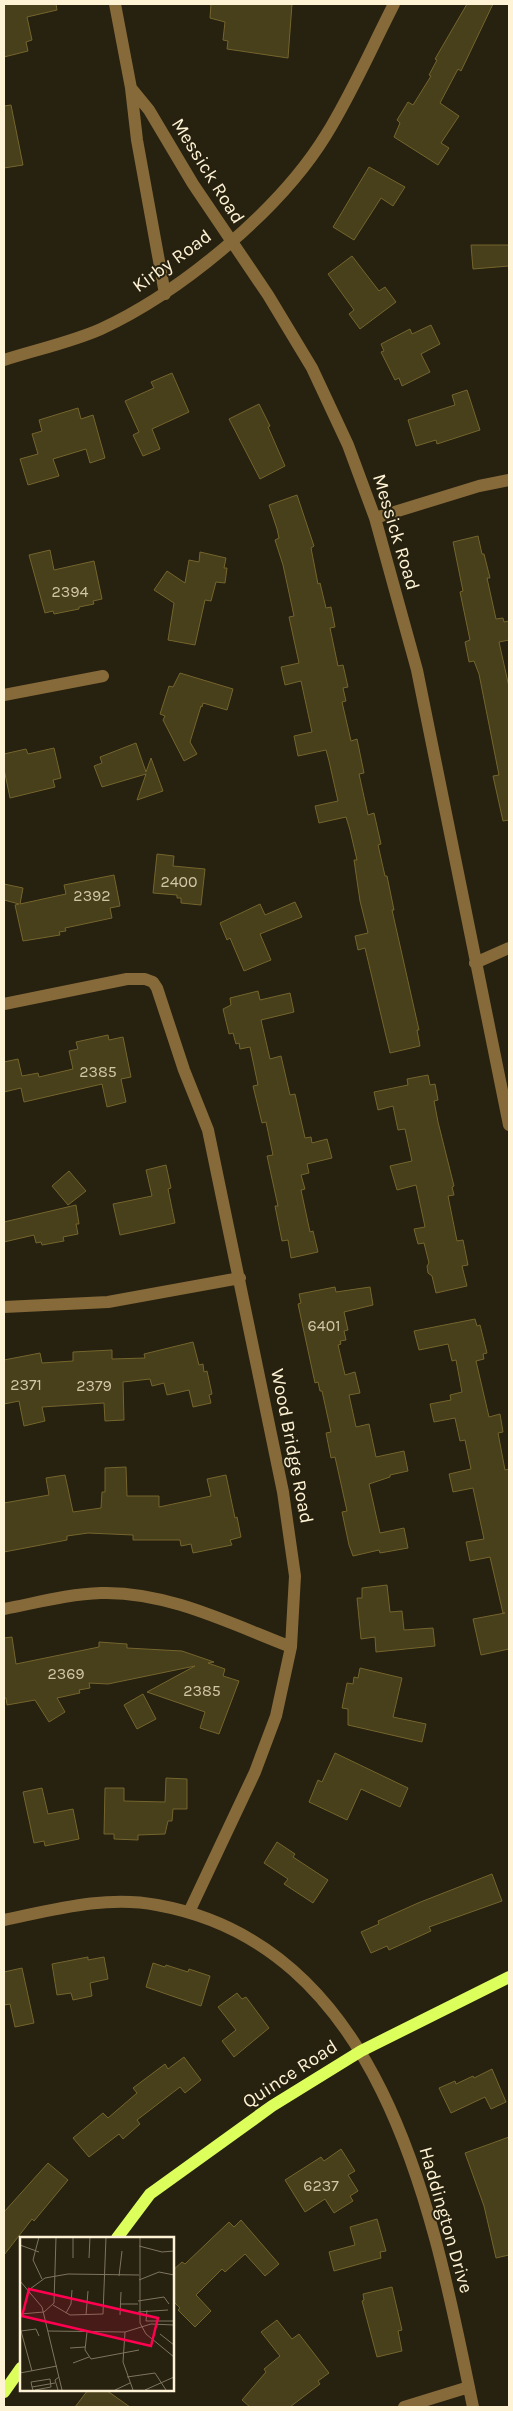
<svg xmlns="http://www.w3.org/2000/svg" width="513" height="2411" font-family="Karla,sans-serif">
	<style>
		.building { fill: #483f1b; stroke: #74652d }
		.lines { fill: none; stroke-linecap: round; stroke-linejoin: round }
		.minor { stroke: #866a3a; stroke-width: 12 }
		.major { stroke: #dcff5c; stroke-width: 12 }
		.labels { text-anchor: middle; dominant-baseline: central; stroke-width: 4; stroke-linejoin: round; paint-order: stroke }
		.number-label { font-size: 16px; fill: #d1c6a6 }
		.street-label { font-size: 19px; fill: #fff3d5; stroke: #27210f }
		.inset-road { fill: none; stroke: #7d755e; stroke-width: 1 }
		.view { fill: #ff0150; fill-opacity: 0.15; stroke: #ff0150; stroke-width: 2.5 }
		.inset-edge { fill: none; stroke: #fff3d5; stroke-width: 2.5 }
	</style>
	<rect width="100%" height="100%" fill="#27210f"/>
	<path class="building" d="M4,4H56L57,10L27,17L32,40L26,42L28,51L4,57Z
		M211,4H292L288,58L227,49L228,41L223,40L225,22L210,18Z
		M467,4H493L461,71L458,69L440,103L459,116L441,143L449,148L438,165L394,137L400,123L397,120L408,102L413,105L431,76L429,75L437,60L435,59Z
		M11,105L23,165L4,168V106Z
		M369,167L405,187L393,206L381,198L354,240L333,227Z
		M471,245H509V266L473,269Z
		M352,256L379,291L385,287L396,302L360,329L349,314L354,310L328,274Z
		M431,325L440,344L421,354L430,372L402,386L399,378L395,380L381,352L384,351L381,344L410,329L412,334Z
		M172,373L189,412L152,429L160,449L143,456L133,435L139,432L125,401L154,388L151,382Z
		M467,390L480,430L437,444L436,440L416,446L408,420L455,405L452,395Z
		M259,404L270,426L268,427L285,466L260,479L229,419Z
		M78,408L81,419L93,415L105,458L90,463L86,449L53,459L59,476L28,485L20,459L38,454L32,434L42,431L39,420Z
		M297,495L314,546L311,548L318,584L320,583L326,608L331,607L335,627L330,628L338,666L343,665L348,687L343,688L346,701L342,702L351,741L357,739L364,773L359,774L368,815L374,813L381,844L378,845L385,876H387L394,910H392L419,1030H417L420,1046L390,1053L365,948L358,950L355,936L368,933L360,901L354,860H357L350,830L346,817L319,823L315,806L338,801L329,761L326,750L298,756L294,736L312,732L301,681L285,685L281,667L299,663L289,617L294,616L283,565L275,540L279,538L277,529L269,505Z
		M478,536L482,554H484L490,578H487L496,619L503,618L504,622L509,621V640L499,642L509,687V820L503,821L493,776L499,775L479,674L474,661L469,662L465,642L470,640L460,592L463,591L453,542Z
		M50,550L54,570L94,561L102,599L93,601L94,604L79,607V609L54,614L53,611L45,613L29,555Z
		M200,552L226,558L224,568H227L225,583L216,582L211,601L205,600L195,645L168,640L174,603L154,590L167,571L185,583L189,560L199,562Z
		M180,673L233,689L227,710L203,703L202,707L201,706L190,742L197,754L184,761L163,720L165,716L160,714L169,686L173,687Z
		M136,743L146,772L151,758L163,791L137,800L146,774L102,787L94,766L102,763L100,757Z
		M54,748L61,778L53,780L55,787L10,798L4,769V754L26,749L28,754Z
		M157,854L174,856L173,866L205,869L201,905L181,903V898H177V895L153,893Z
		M114,875L120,906L110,908L112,918L65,928L66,931L59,932L60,935L23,941L15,905L19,904L4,900V884L23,888L20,904L66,894L64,885Z
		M295,902L302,917L260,934L271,960L244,971L230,938L227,940L220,923L260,904L265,915Z
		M258,991L260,1000L290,993L294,1012L261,1020L270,1059L281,1056L290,1095L295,1094L305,1138L311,1137L312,1143L327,1139L332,1158L307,1164L309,1173L301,1175L305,1189L301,1190L310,1232L313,1231L318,1252L291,1258L288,1240L282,1241L275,1206H278L267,1156L273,1155L266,1122L262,1123L253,1086L258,1085L250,1047L240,1049L239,1043L236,1044L233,1033L229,1034L223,1009L231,1005L230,998Z
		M108,1035L109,1040L123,1037L131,1077L121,1079L126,1102L107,1107L102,1084L24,1102L21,1088L4,1092V1062L18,1059L22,1076L38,1073L39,1077L73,1069L69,1051L78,1049L76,1042Z
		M428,1075L430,1085L435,1084L438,1100L434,1101L438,1122L454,1186L452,1187L454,1195L448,1196L457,1241L463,1240L468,1265L462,1266L467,1286L436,1293L432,1276L428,1273L427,1266L429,1263L424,1243L418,1244L414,1229L425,1227L416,1185L397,1190L390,1166L412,1161L405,1129L398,1130L393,1106L378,1110L374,1092L408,1085L407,1079Z
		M166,1165L171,1188L168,1189L175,1223L120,1235L113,1204L152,1196L146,1170Z
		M69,1171L86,1191L68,1205L52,1186Z
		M76,1205L79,1224H76L78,1234L63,1237L64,1241L42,1245L41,1242L36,1243L34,1235L4,1242V1222Z
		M335,1287L336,1292L370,1287L373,1305L344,1312L348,1330L344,1331L346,1340L340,1341L341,1344L338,1345L345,1375L355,1372L360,1393L349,1395L356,1427L369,1424L376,1457L404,1451L408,1471L390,1475V1477L369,1484L380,1533L404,1528L408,1548L380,1553L379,1550L353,1556L349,1545L342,1512L347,1511L335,1457L331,1458L326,1433L331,1432L322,1391H320L318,1382L315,1383L298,1304L301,1303L299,1294Z
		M475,1319L477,1326L480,1325L487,1353L483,1354L484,1359L476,1361L489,1417L500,1414L503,1432L498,1433L505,1470L509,1469V1649L481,1655L473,1619L505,1613H503L490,1557L470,1561L466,1542L484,1539L473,1488L453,1492L449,1474L471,1469L465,1440L460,1441L455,1418L434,1422L430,1404L451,1400L450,1395L462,1392L456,1360L452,1361L448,1344L419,1350L414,1331Z
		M193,1342L199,1365L203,1364L204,1372L207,1371L212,1394L209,1395L211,1403L193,1407L189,1390L167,1395L164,1383L152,1386L150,1379L123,1382L124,1420L105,1421L104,1403L42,1407L45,1421L24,1426L19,1401L4,1404V1360L40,1353L42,1363L73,1361V1352L112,1350V1359L145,1358L144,1354Z
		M126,1467L127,1496H159V1507L211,1496L207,1479L226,1475L235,1518L237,1517L241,1537L230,1540L232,1545L193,1553L191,1544L181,1546L180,1540H133V1535L88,1533L67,1536V1540L4,1552V1503L49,1495L46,1478L65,1475L73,1512L101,1508L102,1492H105V1468Z
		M387,1585L390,1612L402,1611L404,1630L433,1628L435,1646L376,1652L375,1637L361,1639L357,1598H362V1588Z
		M12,1637L16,1664L99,1647V1642L127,1644V1648L182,1651L214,1662L208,1663L225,1669L223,1676L239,1681L219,1734L200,1728L205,1712L147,1692L195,1666L108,1684L89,1683L90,1688L79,1690L80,1693L57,1698L65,1712L49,1722L35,1700L7,1705L6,1698H4V1638Z
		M360,1668L402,1678L393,1717L426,1724L422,1742L348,1725V1709L342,1708L347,1683L353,1684L354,1677L358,1678Z
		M143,1694L156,1719L137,1729L124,1705Z
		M335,1753L408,1788L400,1807L361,1789L347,1820L309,1802L318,1780L322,1782Z
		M166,1778L187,1779V1809H173L172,1821H168L165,1834L138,1835V1840L114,1839V1834H104L105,1788H124V1801L165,1802Z
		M42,1788L48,1814L73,1809L79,1839L45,1846L44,1841L34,1843L23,1792Z
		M277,1842L295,1854L293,1857L328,1880L313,1903L284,1884L288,1879L264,1863Z
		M492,1874L502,1901L429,1927L431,1931L389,1950L387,1946L371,1953L361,1932L379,1924L378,1921L418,1903Z
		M88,1957V1960L104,1957L108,1979L90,1983L92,1996L73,2000L71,1993L57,1995L52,1964Z
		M153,1963L165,1967L166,1965L188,1972L189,1969L210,1976L201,2006L146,1987Z
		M22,1968L34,2023L15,2027L10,2004L4,2005V1972Z
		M237,1993L242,1999L246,1997L269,2028L234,2057L222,2041L236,2030L218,2007Z
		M184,2057L201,2080L185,2093L180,2087L137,2120L140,2124L123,2139L119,2134L89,2157L73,2138L103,2113L108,2118L137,2093L133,2088L165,2064L168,2069Z
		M492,2069L506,2102L491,2109L485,2097L451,2113L439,2088L455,2081L456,2084L473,2076L474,2078Z
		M509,2137V2255L496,2258L484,2206L465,2153Z
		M341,2149L355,2171L348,2175L358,2191L350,2196L353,2201L334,2213L325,2199L305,2212L285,2180L321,2157L324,2161Z
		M48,2163L68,2180L34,2221L32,2219L4,2255V2212Z
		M377,2219L386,2251L380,2252L381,2258L334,2271L329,2252L355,2245L350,2227Z
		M241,2220L279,2264L265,2276L245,2254L225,2272L222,2269L196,2295L211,2311L195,2327L178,2310L180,2308L172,2300V2271L182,2262L185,2264L229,2222L234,2227Z
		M392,2287L402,2330L398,2331L402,2351L377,2357L362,2301L364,2300L363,2294Z
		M277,2320L292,2339L299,2334L329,2373L318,2381L320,2384L290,2407H250L242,2400L266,2372L264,2369L280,2356L261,2332Z
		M88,2390H106L130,2407H75Z"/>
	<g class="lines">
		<path class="minor" d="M115,4L131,88L149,110L193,184L268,295L312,368L348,445L375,518L417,670L509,1125
			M131,88L137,140L165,294
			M4,360C35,350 72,342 101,329C181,292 280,210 326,135C352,93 372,47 394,4
			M375,518L479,486L509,480
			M4,695L103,676
			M475,963L509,948
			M4,1004L127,979H145L153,982L157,988L184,1070L208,1130L283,1492L295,1576L291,1647L276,1716L255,1772L189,1912
			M4,1307L108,1302L240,1278
			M4,1609C36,1603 68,1594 101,1593C167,1591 231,1624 291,1647
			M4,1920C53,1910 106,1895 157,1905C386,1946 434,2218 473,2407
			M404,2407L469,2387"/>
		<path class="major" d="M117,2238L150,2194L272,2106L361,2051L509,1977
			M4,2392L21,2368"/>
	</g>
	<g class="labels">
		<g class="number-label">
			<text x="70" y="591">2394</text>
			<text x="179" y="881">2400</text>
			<text x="92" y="895">2392</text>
			<text x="98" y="1071">2385</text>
			<text x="324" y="1325">6401</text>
			<text x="26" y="1384">2371</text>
			<text x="94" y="1385">2379</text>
			<text x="66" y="1673">2369</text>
			<text x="202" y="1690">2385</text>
			<text x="321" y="2185">6237</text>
		</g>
		<g class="street-label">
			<text transform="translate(208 171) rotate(58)">Messick Road</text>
			<text transform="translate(172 261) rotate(-36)">Kirby Road</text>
			<text transform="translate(396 532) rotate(73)">Messick Road</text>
			<text transform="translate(292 1446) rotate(79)">Wood Bridge Road</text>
			<text transform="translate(290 2074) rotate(-33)">Quince Road</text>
			<text transform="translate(446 2220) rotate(74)">Haddington Drive</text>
		</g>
	</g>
	<g transform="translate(20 2237)">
		<rect width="154" height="154" fill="#27210f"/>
		<path class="inset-road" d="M19,0L13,23L22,42M120,0V86L126,97L154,120M0,8L19,15M119,9L142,15L154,14M53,21V0M69,21L70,0M99,39L102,14M119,43L139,35L154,38M0,44L22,70L42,153M10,52L25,41L48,37L119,38M118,64L144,60L149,67M101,67H118M33,68L50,78L83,77L86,0M127,73L126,84H154M118,75L148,73M46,76L51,67L52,53M0,77L24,75L34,66L36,0M66,78L68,54M100,78L101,55M1,94L12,134M1,94L16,92L19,99M28,94L105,95L131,87L154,88M67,95L65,113L71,122L119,113M105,95L103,125L113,153M140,97L154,108M50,111L65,110M53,126L69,120M0,136L37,129M107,140L135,136L146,153M12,150L11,145L30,142L31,150L15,153M13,153L12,150L35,146M38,153L35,143L39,140M95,153L110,146M125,153L154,140"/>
		<path class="view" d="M9,52L138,81L131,109L2,79Z"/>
		<rect width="154" height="154" class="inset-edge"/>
	</g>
	<rect width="513" height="2411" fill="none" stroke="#fff3d5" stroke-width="10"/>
</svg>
